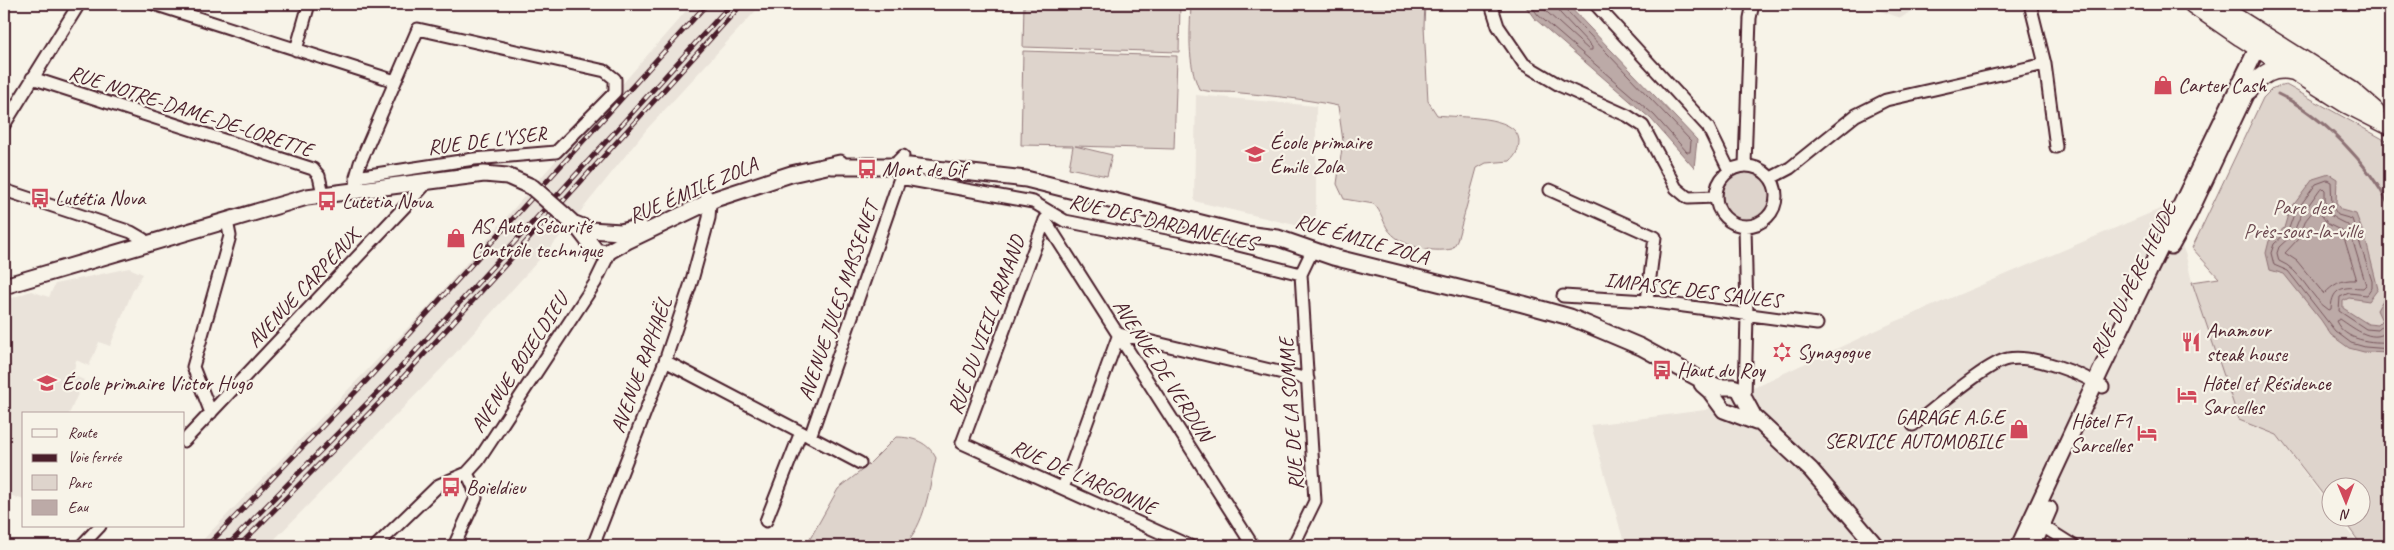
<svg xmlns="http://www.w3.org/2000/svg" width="2394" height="550" font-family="Caveat,sans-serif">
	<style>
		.built { fill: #eae3da }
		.green { fill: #ded4cc; stroke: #947a7c }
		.water { fill: #bcaaa7; stroke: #8e7275 }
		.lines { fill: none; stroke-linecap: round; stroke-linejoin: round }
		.shore { stroke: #78575d; stroke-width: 1 }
		.stream { stroke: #8e7275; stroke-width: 3 }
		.street-casing { stroke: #4a1f2b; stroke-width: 15 }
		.secondary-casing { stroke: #4a1f2b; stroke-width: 19 }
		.primary-casing { stroke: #4a1f2b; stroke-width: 21 }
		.street { stroke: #f7f3e8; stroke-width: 11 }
		.secondary { stroke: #f7f3e8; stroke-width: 15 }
		.primary { stroke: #f7f3e8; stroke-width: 18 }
		.rail-casing { stroke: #4a1f2b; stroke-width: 5 }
		.rail { stroke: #f7f3e8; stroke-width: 3; stroke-dasharray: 9; stroke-linecap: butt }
		.secondary-bridge-casing { stroke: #4a1f2b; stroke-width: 19; stroke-linecap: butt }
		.secondary-bridge { stroke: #f7f3e8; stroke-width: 15 }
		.labels { text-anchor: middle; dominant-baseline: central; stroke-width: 4.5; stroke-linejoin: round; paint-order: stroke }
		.poi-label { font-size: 21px; fill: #4a1f2b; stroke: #f7f3e8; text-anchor: start }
		.street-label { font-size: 21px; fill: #4a1f2b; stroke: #f7f3e8 }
		.park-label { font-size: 21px; fill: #6f4c53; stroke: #f7f3e8 }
	</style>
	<rect width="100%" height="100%" fill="#f7f3e8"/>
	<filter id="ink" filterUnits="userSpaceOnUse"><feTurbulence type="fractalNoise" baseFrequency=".02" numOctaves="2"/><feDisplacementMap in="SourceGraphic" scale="10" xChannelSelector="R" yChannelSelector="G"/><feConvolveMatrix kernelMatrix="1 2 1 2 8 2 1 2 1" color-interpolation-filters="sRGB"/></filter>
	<g filter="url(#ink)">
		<path class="built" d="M692,4H762L647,129L564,232L442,368L268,546H197L430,305Z
			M1860,4H1921L1901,18Z
			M1196,95L1316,106V230L1194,201Z
			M2167,206L2186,256L2192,282L2239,419L2277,435L2331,509L2332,518H2338L2360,546H1625L1591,425L1705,410L1890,324Z
			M129,268L143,274L133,290L110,346L99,342L89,366L76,360L73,375L84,380L69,414H24V500L4,493V301L31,291L49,297L55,284Z"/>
		<path class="green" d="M1024,4H1180L1179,52L1023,47Z
			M1191,4H1425L1424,26L1428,101L1437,115C1458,118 1516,114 1519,140C1519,150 1516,155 1510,161L1486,163L1477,168L1457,241L1452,249C1432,253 1399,247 1387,228C1382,219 1382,213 1374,204L1344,199L1337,184L1343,141L1338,106C1306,99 1274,96 1241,93C1226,91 1213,94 1199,89C1187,62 1190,33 1191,4Z
			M1023,51L1177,56L1174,149L1075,146L1112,155L1107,176L1069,168L1073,146L1021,145Z
			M2286,85L2390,143V546H2362L2342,518H2362V488H2332L2331,505L2277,435L2239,420L2192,282L2219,278L2192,248L2263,98L2273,88Z
			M1723 196a25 25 0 1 1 50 0a25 25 0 1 1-50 0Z
			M896,437C913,437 928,442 936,458C929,487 926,525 903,546H806L838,489L866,467Z"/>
		<path class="water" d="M1524,4H1567L1697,140L1694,168L1651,119L1534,18Z
			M2329,174L2337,179L2336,203L2341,210L2356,214L2366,241L2378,289L2369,301L2349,298L2343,301V308L2368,324L2378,325L2382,321L2377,310L2383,300L2390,303V353L2364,352L2349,348L2331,335L2321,320L2284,274L2270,270L2266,253L2269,241L2284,228L2289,211L2313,179Z"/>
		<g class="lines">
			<path class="shore" d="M1530,4L1538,15L1654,115L1687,152H1690L1691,141L1565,9L1564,4
				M1538,4L1589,50H1592V47L1560,13L1557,4
				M2323,188L2325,190C2325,214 2327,215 2348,225L2366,285L2363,288C2345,287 2332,286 2331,309L2329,310C2309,297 2302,270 2279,261L2277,253L2279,247L2293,234L2300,217L2320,189Z
				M2316,208L2328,224L2342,231L2356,277L2355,280C2341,279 2333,285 2324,294L2297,261L2285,253L2299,238L2306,220Z
				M2390,308L2383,309L2387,322L2378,330L2366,329L2339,311L2340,297L2349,293L2367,295L2372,288V281L2352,219L2338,215L2332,206L2331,182L2327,180L2316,184L2294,214L2288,231L2274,244L2271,253L2274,265L2288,271L2335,331L2351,343L2365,347L2390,349
				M2390,329C2375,346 2355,329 2340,319L2336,321C2345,341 2372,343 2390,342"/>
			<path class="stream" d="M2278,94C2322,115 2369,164 2390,207"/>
			<defs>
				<path id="street" d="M154,4L395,81
					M1491,4L1498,26L1524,64L1561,86L1628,116L1643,126L1676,188L1688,198L1716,197
					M1595,4L1708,127L1729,170
					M2030,4L2045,64L2056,147
					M296,50L309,4
					M32,78L313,169L319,176L323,194
					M4,125L79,4
					M903,156L898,161V173L900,178L1033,202L1065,221L1181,244L1301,274
					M1745,165L1750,18L1753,4
					M1716 196a30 30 0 1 1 60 0a30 30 0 1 1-60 0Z
					M356,177L474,159L556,152L615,92V79L605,71L418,29L360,163L356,177L357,189
					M1771,178L1790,168L1856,115L1886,100L2045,64
					M4,190L131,232L143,239L146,245
					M1550,190L1655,237L1647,301
					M1049,215L1045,220L1253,546
					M1045,220L962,443L1190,546
					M1563,296L1647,301L1817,324
					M665,361L860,463
					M1745,397L1747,315L1745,226
					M211,413L193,367L230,236L227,221
					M1913,425C1932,411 1988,362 2008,359C2033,354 2082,374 2103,387
					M810,437L900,178
					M184,441L411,200L423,187L425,180
					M1063,488L1119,334L1308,379
					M766,521L801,432
					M2036,522L2074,546
					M81,546L100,526
					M376,546L439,485L467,473L478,461L595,283L610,252
					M454,546L476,498L473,486L467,473
					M593,546L665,361L692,280L709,218L710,204L706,194
					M1293,546L1315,501L1301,274L1313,249"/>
				<path id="secondary" d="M832,166H909L1026,179L1245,234L1278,238L1333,257L1523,304L1570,317L1641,347L1705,382L1719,387H1733L1739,389L1754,417L1811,470L1876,546
					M565,216L579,229L596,251L606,253L627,241L715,199L791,174L840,163
					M575,224L590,230L621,232L640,227
					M2171,246L2188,216L2252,80
					M4,286L307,197L484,174L507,176L532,187
					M1702,384L1710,391L1724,410L1756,422
					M2019,546L2101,370L2254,55L2258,48L2268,46
					M2033,546L2049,509"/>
				<path id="primary" d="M2193,4L2241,37L2345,103L2390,126
					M2214,4L2352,91L2375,111
					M2248,90C2263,74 2272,66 2294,71"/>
			</defs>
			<use href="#street" class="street-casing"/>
			<use href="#secondary" class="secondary-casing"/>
			<use href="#primary" class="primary-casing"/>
			<use href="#street" class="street"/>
			<use href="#secondary" class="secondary"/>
			<use href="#primary" class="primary"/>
			<defs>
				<path id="rail" d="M207,546L368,379L707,4
					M227,546L382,388L731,4
					M239,546L388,394L742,4"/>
			</defs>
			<use href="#rail" class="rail-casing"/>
			<use href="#rail" class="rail"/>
			<defs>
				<path id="secondary-bridge" d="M532,187L565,216"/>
			</defs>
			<use href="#secondary-bridge" class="secondary-bridge-casing"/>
			<use href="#secondary-bridge" class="secondary-bridge"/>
		</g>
	</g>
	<defs>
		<symbol id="shop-bare" viewBox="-9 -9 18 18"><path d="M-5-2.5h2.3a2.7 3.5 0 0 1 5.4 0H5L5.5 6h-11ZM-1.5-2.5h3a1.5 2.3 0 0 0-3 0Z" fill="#d1495b" stroke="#f7f3e8" stroke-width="2.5" paint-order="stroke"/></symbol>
		<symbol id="school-bare" viewBox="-9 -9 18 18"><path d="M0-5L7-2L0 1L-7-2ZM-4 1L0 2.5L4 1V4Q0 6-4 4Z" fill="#d1495b" stroke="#f7f3e8" stroke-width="2.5" paint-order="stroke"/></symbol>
		<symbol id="bus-bare" viewBox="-9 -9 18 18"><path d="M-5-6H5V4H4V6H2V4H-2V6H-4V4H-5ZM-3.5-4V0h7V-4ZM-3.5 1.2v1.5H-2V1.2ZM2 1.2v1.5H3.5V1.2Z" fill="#d1495b" stroke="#f7f3e8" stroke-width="2.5" paint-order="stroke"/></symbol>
		<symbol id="restaurant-bare" viewBox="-9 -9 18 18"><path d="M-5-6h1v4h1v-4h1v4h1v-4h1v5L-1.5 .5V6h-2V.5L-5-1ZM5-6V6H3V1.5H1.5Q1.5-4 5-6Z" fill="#d1495b" stroke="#f7f3e8" stroke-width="2.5" paint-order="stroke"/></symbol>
		<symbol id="synagogue-bare" viewBox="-9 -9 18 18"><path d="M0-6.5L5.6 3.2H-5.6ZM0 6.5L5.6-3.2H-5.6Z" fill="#d1495b" stroke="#f7f3e8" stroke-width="2.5" paint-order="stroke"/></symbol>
		<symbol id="hotel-bare" viewBox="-9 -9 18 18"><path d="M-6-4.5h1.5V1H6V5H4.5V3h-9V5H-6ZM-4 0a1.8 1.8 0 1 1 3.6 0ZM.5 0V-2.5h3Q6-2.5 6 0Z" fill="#d1495b" stroke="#f7f3e8" stroke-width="2.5" paint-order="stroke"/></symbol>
	</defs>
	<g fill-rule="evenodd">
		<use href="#shop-bare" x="2149" y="71" width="28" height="28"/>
		<use href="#school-bare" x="1241" y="140" width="28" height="28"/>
		<use href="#bus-bare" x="853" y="155" width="28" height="28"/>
		<use href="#bus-bare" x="26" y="184" width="28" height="28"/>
		<use href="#bus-bare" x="313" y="187" width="28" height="28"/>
		<use href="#shop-bare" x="442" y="224" width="28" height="28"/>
		<use href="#restaurant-bare" x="2177" y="328" width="28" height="28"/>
		<use href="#synagogue-bare" x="1768" y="338" width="28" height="28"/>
		<use href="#bus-bare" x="1648" y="356" width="28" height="28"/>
		<use href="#school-bare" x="33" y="369" width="28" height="28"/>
		<use href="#hotel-bare" x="2173" y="381" width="28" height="28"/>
		<use href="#shop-bare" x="2005" y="415" width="28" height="28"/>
		<use href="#hotel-bare" x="2133" y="419" width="28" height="28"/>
		<use href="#bus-bare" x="437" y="473" width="28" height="28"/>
	</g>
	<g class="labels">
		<g class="poi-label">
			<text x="2178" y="85">Carter Cash</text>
			<text x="1270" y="142">École primaire<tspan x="1270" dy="24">Émile Zola</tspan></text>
			<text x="882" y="169">Mont de Gif</text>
			<text x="55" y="198">Lutétia Nova</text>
			<text x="342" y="201">Lutetia Nova</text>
			<text x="471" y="226">AS Auto Sécurité<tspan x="471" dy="24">Contrôle technique</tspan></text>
			<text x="2206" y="330">Anamour<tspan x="2206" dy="24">steak house</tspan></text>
			<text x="1797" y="352">Synagogue</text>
			<text x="1677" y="370">Haut du Roy</text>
			<text x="62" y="383">École primaire Victor Hugo</text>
			<text x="2202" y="383">Hôtel et Résidence<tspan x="2202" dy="24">Sarcelles</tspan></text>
			<text x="2004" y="417" text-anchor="end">GARAGE A.G.E<tspan x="2004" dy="24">SERVICE AUTOMOBILE</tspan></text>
			<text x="2132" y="421" text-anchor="end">Hôtel F1<tspan x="2132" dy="24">Sarcelles</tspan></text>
			<text x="466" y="487">Boieldieu</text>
		</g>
		<g class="street-label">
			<text transform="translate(191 111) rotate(18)">RUE NOTRE-DAME-DE-LORETTE</text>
			<text transform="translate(487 140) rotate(-7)">RUE DE L'YSER</text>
			<text transform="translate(693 190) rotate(-23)">RUE ÉMILE ZOLA</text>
			<text transform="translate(1163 222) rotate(13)">RUE DES DARDANELLES</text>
			<text transform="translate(1362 239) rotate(16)">RUE ÉMILE ZOLA</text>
			<text transform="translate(2133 280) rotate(-64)">RUE DU PÈRE HEUDE</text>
			<text transform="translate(303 288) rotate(-47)">AVENUE CARPEAUX</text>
			<text transform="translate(1693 290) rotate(7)">IMPASSE DES SAULES</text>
			<text transform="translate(838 301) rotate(-71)">AVENUE JULES MASSENET</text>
			<text transform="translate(986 325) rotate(-70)">RUE DU VIEIL ARMAND</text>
			<text transform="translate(519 363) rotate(-57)">AVENUE BOIELDIEU</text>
			<text transform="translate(641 365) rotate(-70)">AVENUE RAPHAËL</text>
			<text transform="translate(1163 370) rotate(57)">AVENUE DE VERDUN</text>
			<text transform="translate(1291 414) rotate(-94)">RUE DE LA SOMME</text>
			<text transform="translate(1084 477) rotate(24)">RUE DE L'ARGONNE</text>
		</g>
		<g class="park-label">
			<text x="2303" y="207">Parc des<tspan x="2303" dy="24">Près-sous-la-ville</tspan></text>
		</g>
	</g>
	<rect width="2394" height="550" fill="none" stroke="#f7f3e8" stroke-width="20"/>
	<rect x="10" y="10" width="2374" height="530" fill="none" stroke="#4a1f2b" stroke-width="2" filter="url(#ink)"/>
	<rect x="22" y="412" width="162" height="115" fill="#f7f3e8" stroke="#b29e9c"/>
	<rect x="32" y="429" width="25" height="8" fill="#f7f3e8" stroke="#b29e9c"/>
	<text x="68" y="438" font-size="15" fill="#4a1f2b">Route</text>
	<rect x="32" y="454" width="25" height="8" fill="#4a1f2b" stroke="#b29e9c"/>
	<text x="68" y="462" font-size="15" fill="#4a1f2b">Voie ferrée</text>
	<rect x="32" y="475" width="25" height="15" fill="#ded4cc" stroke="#b29e9c"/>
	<text x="68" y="488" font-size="15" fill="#4a1f2b">Parc</text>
	<rect x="32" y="500" width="25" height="15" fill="#bcaaa7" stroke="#b29e9c"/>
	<text x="68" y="512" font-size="15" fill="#4a1f2b">Eau</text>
	<g transform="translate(2346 502) rotate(179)"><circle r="24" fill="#f7f3e8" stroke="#b29e9c"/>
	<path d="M0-4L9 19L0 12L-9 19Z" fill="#d1495b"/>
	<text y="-8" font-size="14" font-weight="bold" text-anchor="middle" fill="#4a1f2b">N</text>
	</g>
</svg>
